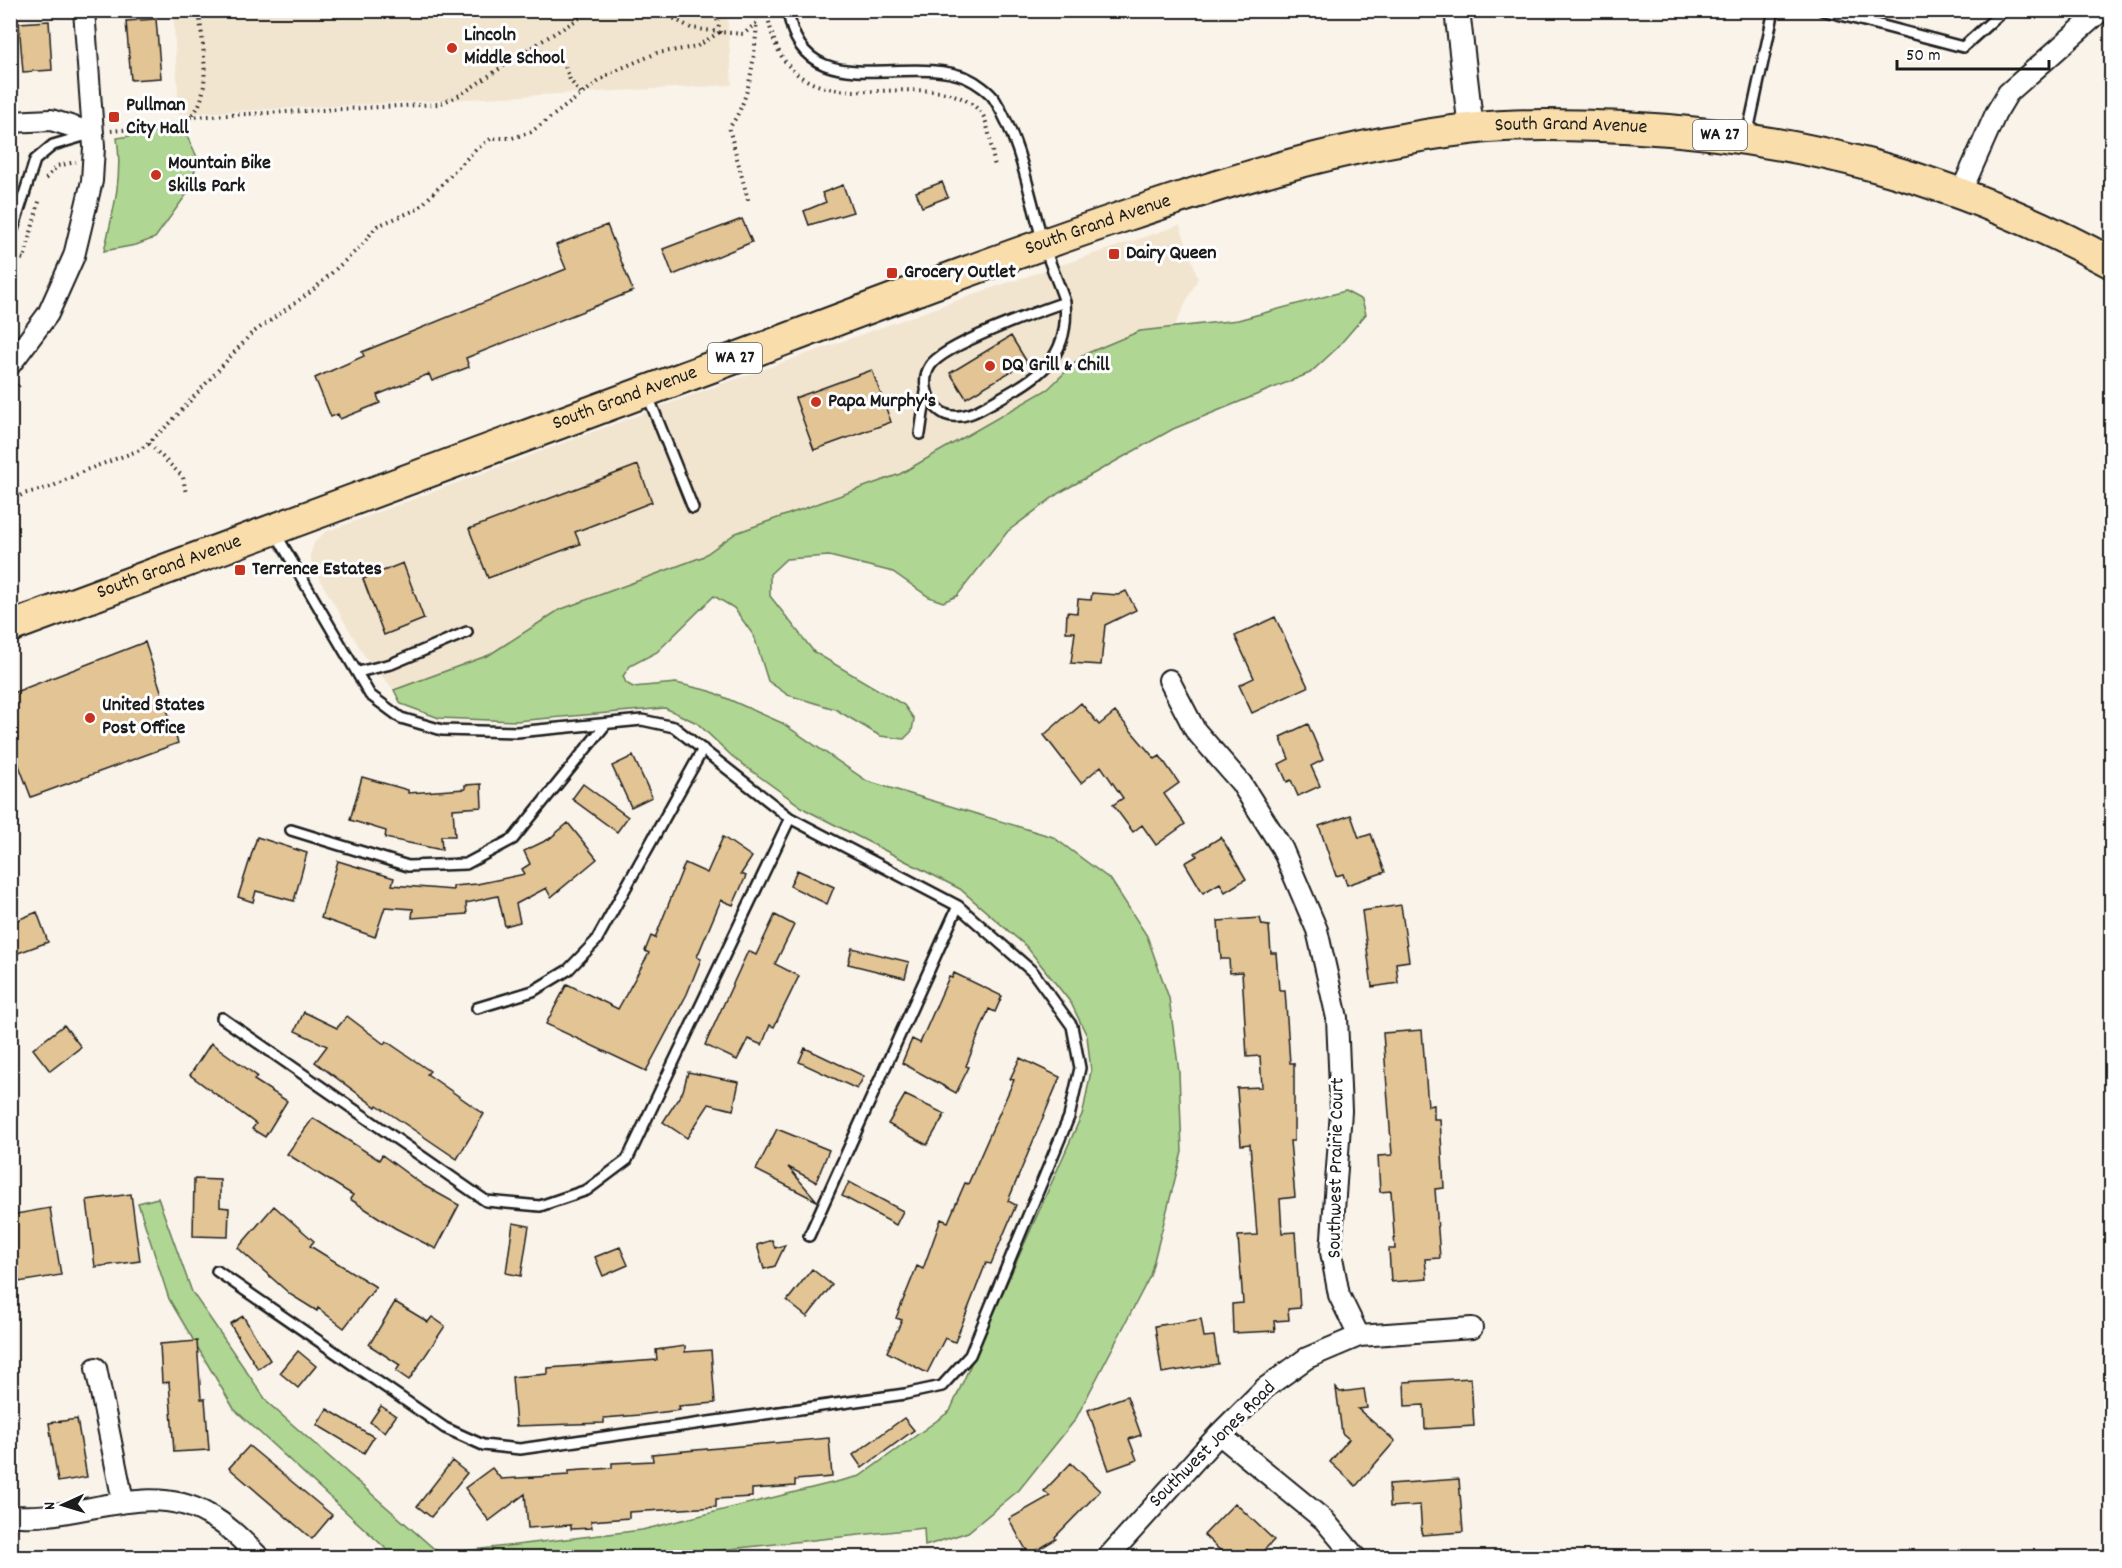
<svg xmlns="http://www.w3.org/2000/svg" width="2122" height="1568" font-family="Dekko,sans-serif">
	<style>
		.built { fill: #f2e5d0 }
		.green { fill: #afd692; stroke: #667957; stroke-width: 1.5 }
		.building { fill: #e2c495; stroke: #1c1c1c; stroke-width: 1.5 }
		.lines { fill: none; stroke-linecap: round; stroke-linejoin: round }
		.service-casing { stroke: #1c1c1c; stroke-width: 14 }
		.minor-casing { stroke: #1c1c1c; stroke-width: 24 }
		.tertiary-casing { stroke: #1c1c1c; stroke-width: 28 }
		.primary-casing { stroke: #1c1c1c; stroke-width: 34 }
		.path { stroke: #1c1c1c; stroke-width: 4; stroke-dasharray: 1.5 4.5; stroke-linecap: butt }
		.service { stroke: #fff; stroke-width: 9 }
		.minor { stroke: #fff; stroke-width: 20 }
		.tertiary { stroke: #fff; stroke-width: 24 }
		.primary { stroke: #f9ddab; stroke-width: 30 }
		.poi-dot { fill: #c8321e; stroke: #fff; stroke-width: 2 }
		.labels { text-anchor: middle; dominant-baseline: central; stroke-width: 6; stroke-linejoin: round; paint-order: stroke }
		.shield { fill: #fff; stroke: #606060; stroke-width: 1.5 }
		.shield-label { font-size: 18px; font-weight: bold; fill: #1c1c1c }
		.poi-label { font-size: 20px; font-weight: bold; fill: #1c1c1c; stroke: #fff; text-anchor: start }
		.street-label { font-size: 20px; fill: #1c1c1c; stroke: #fff }
	</style>
	<rect width="100%" height="100%" fill="#f9f3ea"/>
	<filter id="ink" filterUnits="userSpaceOnUse"><feTurbulence type="fractalNoise" baseFrequency=".0167" numOctaves="2"/><feDisplacementMap in="SourceGraphic" scale="12" xChannelSelector="R" yChannelSelector="G"/><feConvolveMatrix kernelMatrix="1 2 1 2 8 2 1 2 1" color-interpolation-filters="sRGB"/></filter>
	<g filter="url(#ink)">
		<path class="built" d="M173,11H727L732,85L179,114Z
			M1180,225L1198,278L1174,327L1140,331L1083,355L1048,389L900,474L736,533L702,557L559,610L489,655L394,690L365,657L313,568L310,555L314,543L325,532L719,385L989,289Z"/>
		<path class="green" d="M183,127L198,159L189,191L155,238L136,245L104,251C113,213 123,177 117,138Z
			M1345,291L1362,300L1366,314L1336,349L1310,373L1173,429L1059,493L1008,531L957,596L943,602L929,597L893,572L829,556L786,559L770,574V596L814,652L904,705L914,719L912,731L904,739L880,736L835,709L788,695L768,681L754,636L734,608L714,596L657,652L630,666L623,676L626,683L633,687L676,683L710,691L782,723L867,781L1053,837L1111,880L1147,936L1169,998L1179,1072L1182,1152L1150,1276L1075,1420L1019,1490L968,1532L925,1546L924,1528L656,1557H395L234,1409L169,1299L138,1203L158,1198L192,1292L268,1403L440,1554L642,1530L860,1476L950,1411L1083,1112L1091,1071L1087,1036L1071,1003L1026,946L960,889L806,810L735,759L697,723L665,708L516,721L439,718L401,704L394,690L489,655L559,610L702,557L736,533L900,474L1048,389L1083,355L1140,331L1238,320Z"/>
		<path class="building" d="M156,19L161,78L131,80L126,21Z
			M49,21L52,70L23,72L19,23Z
			M942,182L948,197L922,207L916,192Z
			M843,185L853,212L809,225L804,211L826,202L822,193Z
			M742,219L752,242L673,275L663,249Z
			M607,225L633,291L466,358L469,367L432,381L429,374L377,395L380,403L340,419L338,414L331,417L315,378L364,356L362,352L566,269L556,245Z
			M1011,336L1027,362L966,398L950,373Z
			M872,370L891,422L814,450L795,398Z
			M638,465L652,502L575,532L580,544L488,578L469,529Z
			M403,563L424,619L384,635L363,579Z
			M1126,591L1136,610L1105,625L1101,665L1071,663L1075,632H1066L1067,612L1077,613L1078,599L1091,600L1092,593L1118,595Z
			M1275,617L1308,687L1252,713L1239,685L1254,678L1235,636Z
			M145,642L178,743L31,797L10,742V694Z
			M1081,703L1099,725L1115,712L1155,759L1160,756L1179,783L1164,794L1185,824L1156,845L1142,825L1133,832L1113,805L1123,798L1101,766L1081,783L1044,735Z
			M1308,724L1323,760L1311,766L1320,786L1298,796L1291,780L1287,782L1279,764L1289,759L1280,737Z
			M633,756L652,797L631,807L612,766Z
			M362,777L408,790V793L465,789V785L481,784L482,807L453,809L455,836H441L442,850L385,838L386,831L350,820Z
			M583,784L628,817L617,832L572,799Z
			M1351,815L1359,838L1371,834L1385,872L1347,885L1343,874L1336,876L1319,826Z
			M568,823L597,859L551,897L546,888L516,904L520,922L505,926L498,896L466,903L467,914L412,918L413,909L385,907L375,937L321,918L338,861L394,878L392,885L453,890V886L477,884L525,874L522,869L530,864L524,851L549,839Z
			M257,837L307,853L294,901L256,891L253,902L238,897Z
			M723,837L752,857L741,874L746,876L733,905L721,900L697,957L701,959L687,994L646,1071L546,1024L567,984L618,1009L649,953L645,951L651,936L655,938L685,863L707,873Z
			M1221,837L1246,879L1225,892L1220,883L1203,893L1185,863L1197,856L1195,853Z
			M797,870L834,887L827,904L790,886Z
			M1401,905L1409,961L1396,963L1398,983L1372,987L1362,911Z
			M37,912L48,942L10,956V923Z
			M775,915L794,925L775,964L799,976L774,1027L770,1025L762,1045L748,1039L737,1060L705,1045L748,951L756,955Z
			M1260,918L1262,925L1269,926L1271,953H1276L1279,990H1285L1290,1063H1294V1141H1290L1295,1197L1280,1199L1282,1233L1295,1232L1300,1308L1288,1309L1289,1320L1274,1321L1275,1331L1233,1333L1232,1304L1243,1303L1238,1236L1257,1235L1250,1144L1241,1145L1237,1088L1262,1087L1260,1056L1247,1057L1242,972L1230,973L1229,959H1221L1218,921Z
			M852,948L909,962L905,978L848,964Z
			M954,973L1002,996L995,1012L989,1009L966,1066L969,1067L956,1093L902,1063L912,1039L920,1043L949,977L952,978Z
			M304,1012L337,1028L347,1016L384,1044L386,1041L430,1071L427,1074L484,1114L457,1159L377,1105L376,1107L315,1062L327,1046L295,1031Z
			M64,1025L81,1047L50,1071L33,1049Z
			M1422,1030L1428,1106L1434,1105V1119H1440L1444,1188L1435,1189L1440,1258L1425,1259L1427,1279L1391,1282L1389,1249H1395L1391,1191L1380,1192L1378,1156L1392,1155L1383,1033Z
			M211,1043L257,1076L254,1080L287,1101L265,1137L252,1129L256,1124L190,1075Z
			M805,1048L864,1076L857,1089L799,1062Z
			M1020,1058L1060,1077L1008,1201L1016,1205L991,1264L986,1263L955,1342L945,1338L927,1373L887,1352L902,1320L896,1318L917,1266L923,1269L941,1219L948,1222L965,1183L968,1184L1014,1080L1010,1079Z
			M688,1072L739,1082L733,1110L709,1104L687,1138L663,1122L683,1091Z
			M905,1095L945,1114L927,1145L888,1124Z
			M313,1118L379,1160L382,1155L423,1185L459,1205L436,1249L395,1228L350,1199L353,1195L287,1154Z
			M777,1129L829,1150L816,1182L788,1167L817,1201L756,1170Z
			M194,1179L220,1180V1207L229,1208L228,1237L193,1236Z
			M849,1182L903,1211L896,1225L842,1196Z
			M131,1194L140,1261L95,1267L87,1200Z
			M274,1206L314,1241L310,1246L376,1287L344,1328L318,1308L317,1311L291,1295L238,1248Z
			M50,1208L61,1275L19,1282L10,1215Z
			M513,1223L529,1226L521,1276L506,1273Z
			M772,1240L775,1248L785,1245L775,1266L764,1269L757,1245Z
			M620,1247L628,1265L603,1276L595,1257Z
			M812,1269L832,1285L807,1317L787,1301Z
			M395,1302L428,1322L432,1317L445,1326L409,1380L396,1371L400,1365L369,1345Z
			M243,1316L270,1360L258,1369L230,1324Z
			M1201,1319L1204,1337L1214,1336L1218,1364L1162,1373L1155,1326Z
			M197,1341L201,1399H205L209,1450L174,1452L169,1382L162,1383L160,1344Z
			M685,1346V1352L711,1350L715,1403L679,1406L680,1410L640,1415L604,1418V1423L516,1426L512,1377L548,1374V1368L657,1360L656,1350Z
			M298,1351L316,1366L298,1388L280,1373Z
			M1471,1378L1474,1426L1425,1429L1424,1405L1405,1406L1404,1382Z
			M1336,1388L1340,1392L1364,1389L1367,1408L1358,1409L1395,1441L1356,1486L1330,1462L1349,1439L1342,1433Z
			M1127,1396L1141,1435L1129,1439L1137,1460L1109,1470L1088,1410Z
			M381,1406L396,1416L385,1432L370,1422Z
			M327,1409L374,1437L364,1453L317,1425Z
			M904,1418L914,1430L862,1468L853,1455Z
			M77,1419L87,1477L58,1482L49,1423Z
			M829,1438L832,1477L795,1480V1486L752,1489V1497L716,1499V1507L629,1512V1518L591,1521L592,1528L571,1529V1525L528,1528L525,1494L489,1521L465,1488L492,1468L501,1479L569,1475V1471L612,1468V1463L653,1461L652,1454Z
			M249,1446L332,1515L312,1539L229,1468Z
			M452,1461L467,1473L431,1517L417,1506Z
			M1071,1463L1100,1491L1055,1537L1056,1539L1029,1555L1009,1519L1050,1496L1044,1491Z
			M1459,1479L1463,1532L1422,1535L1420,1505L1390,1507L1389,1484Z
			M1235,1503L1274,1540L1257,1557L1246,1549L1238,1557H1227L1204,1535Z"/>
		<g class="lines">
			<defs>
				<path id="service" d="M788,10C801,108 905,52 967,78C976,82 990,92 995,100C1021,142 1029,195 1043,242C1049,262 1058,282 1065,302C1039,311 943,345 930,366C923,377 925,391 931,401C936,408 944,416 953,416C968,418 982,408 995,401C1040,376 1070,358 1065,302
					M1822,10L1963,47L2004,10
					M1747,136L1774,10
					M10,239L35,160L53,145L87,135
					M648,396L693,508
					M920,434L926,392
					M358,672L391,664L467,632
					M291,830L408,866L466,864L513,839L606,724
					M477,1008L533,991L568,970L596,941L703,749
					M222,1018L486,1201L540,1206L587,1190L627,1160L790,818
					M809,1236L958,906
					M217,1271L445,1428L483,1445L520,1449L905,1394L942,1386L970,1355L1069,1117L1080,1068L1072,1026L1033,972L958,906L790,818L674,727L642,720L517,732L442,730L401,718L370,695L276,534"/>
				<path id="minor" d="M10,122L51,120L93,133
					M1961,192L1996,113L2008,93L2102,10
					M10,365L48,314L74,256L92,181L94,147L84,10
					M1169,680L1195,730L1241,783L1282,848L1317,930L1337,1018L1341,1111L1331,1252L1339,1295L1359,1336
					M96,1368L123,1501
					M1219,1434L1324,1520L1356,1558
					M10,1516C23,1516 35,1517 48,1515C99,1510 157,1485 207,1514C228,1525 243,1541 260,1558
					M1107,1558L1219,1434L1265,1388L1307,1358L1359,1336L1472,1328"/>
				<path id="tertiary" d="M1457,10L1471,129"/>
				<g id="primary">
					<path id="s1" d="M10,627C260,534 510,441 760,349C882,303 1003,257 1125,216C1237,178 1351,143 1469,129C1520,123 1573,125 1624,127C1802,136 1956,178 2112,263"/>
				</g>
			</defs>
			<use href="#service" class="service-casing"/>
			<use href="#minor" class="minor-casing"/>
			<use href="#tertiary" class="tertiary-casing"/>
			<use href="#primary" class="primary-casing"/>
			<path class="path" d="M658,10L691,28L720,32L715,10
				M767,10C786,152 931,50 982,114C989,123 992,155 995,167
				M527,50L593,10
				M190,117L439,104L460,95L526,51L541,52L564,63L570,80L581,94
				M111,131C135,128 168,130 189,117C215,100 201,37 199,10
				M46,179L57,166L76,162
				M748,200L729,128C751,99 754,58 757,23
				M10,256L24,259L40,198
				M10,395L22,382
				M149,444L183,477L186,494
				M10,502L23,494L51,487L86,470L140,450L170,423L251,334L312,291L360,247L377,226L418,209L475,150L492,138H512L531,132L610,73L657,53L696,47L720,32L744,34L757,22L758,10"/>
			<use href="#service" class="service"/>
			<use href="#minor" class="minor"/>
			<use href="#tertiary" class="tertiary"/>
			<use href="#primary" class="primary"/>
		</g>
	</g>
	<g class="poi-dot">
		<circle cx="452" cy="48" r="6"/>
		<rect x="108" y="111" width="12" height="12" rx="3"/>
		<circle cx="156" cy="175" r="6"/>
		<rect x="1108" y="248" width="12" height="12" rx="3"/>
		<rect x="886" y="267" width="12" height="12" rx="3"/>
		<circle cx="990" cy="366" r="6"/>
		<circle cx="816" cy="402" r="6"/>
		<rect x="234" y="564" width="12" height="12" rx="3"/>
		<circle cx="90" cy="718" r="6"/>
	</g>
	<g class="labels">
		<g class="shield">
			<rect x="1693" y="120" width="54" height="30" rx="4.5"/>
			<rect x="708" y="343" width="54" height="30" rx="4.5"/>
		</g>
		<g class="shield-label">
			<text x="1720" y="135">WA 27</text>
			<text x="735" y="358">WA 27</text>
		</g>
		<g class="poi-label">
			<text x="464" y="36">Lincoln<tspan x="464" dy="23">Middle School</tspan></text>
			<text x="126" y="106">Pullman<tspan x="126" dy="23">City Hall</tspan></text>
			<text x="168" y="164">Mountain Bike<tspan x="168" dy="23">Skills Park</tspan></text>
			<text x="1126" y="254">Dairy Queen</text>
			<text x="904" y="273">Grocery Outlet</text>
			<text x="1002" y="366">DQ Grill &amp; Chill</text>
			<text x="828" y="402">Papa Murphy's</text>
			<text x="252" y="570">Terrence Estates</text>
			<text x="102" y="706">United States<tspan x="102" dy="23">Post Office</tspan></text>
		</g>
		<g class="street-label">
			<text stroke="none"><textPath href="#s1" startOffset="1646">South Grand Avenue</textPath></text>
			<text stroke="none"><textPath href="#s1" startOffset="1160">South Grand Avenue</textPath></text>
			<text stroke="none"><textPath href="#s1" startOffset="656">South Grand Avenue</textPath></text>
			<text stroke="none"><textPath href="#s1" startOffset="170">South Grand Avenue</textPath></text>
			<text transform="translate(1337 1168) rotate(-89)">Southwest Prairie Court</text>
			<text transform="translate(1213 1445) rotate(-45)">Southwest Jones Road</text>
		</g>
	</g>
	<rect width="2122" height="1568" fill="none" stroke="#fff" stroke-width="36"/>
	<rect x="18" y="18" width="2086" height="1532" fill="none" stroke="#1c1c1c" stroke-width="2" filter="url(#ink)"/>
	<g transform="translate(63 1505) rotate(266)" stroke="#ffffff" stroke-width="4.5" paint-order="stroke">
	<path d="M0-4.5L10 22L0 15L-10 22Z" fill="#1c1c1c"/>
	<text y="-9" font-size="16" font-weight="bold" text-anchor="middle" fill="#1c1c1c">N</text>
	</g>
	<path d="M1897 60v9h152v-9" fill="none" stroke="#1c1c1c" stroke-width="3"/>
	<text x="1906" y="60" font-size="18" fill="#1c1c1c" stroke="#ffffff" stroke-width="4.5" paint-order="stroke">50 m</text>
</svg>
